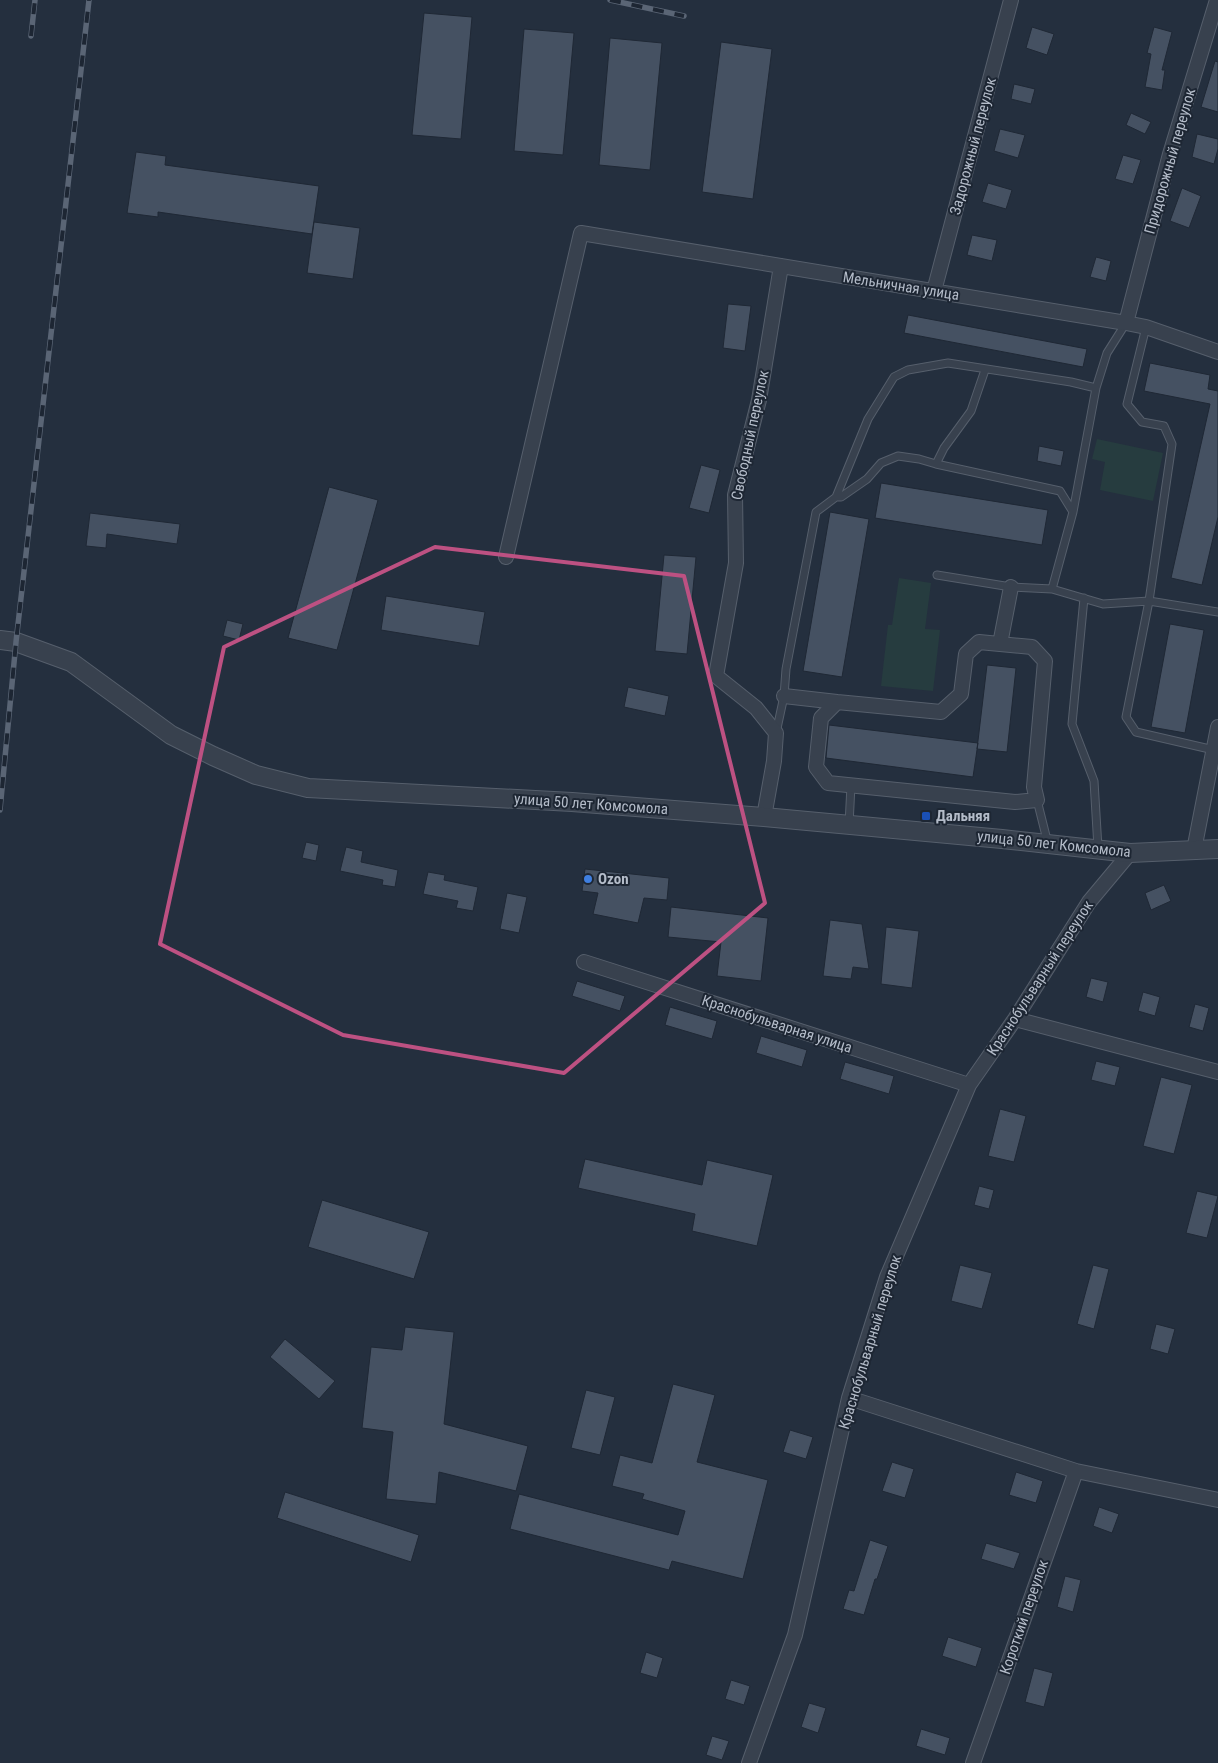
<svg xmlns="http://www.w3.org/2000/svg" width="1218" height="1763" font-family="'Roboto Condensed',sans-serif">
	<style>
		.green { fill: #263c3f }
		.building { fill: #455162; stroke: #1f2835 }
		.lines { fill: none; stroke-linecap: round; stroke-linejoin: round }
		.service-casing { stroke: #565f6c; stroke-width: 9 }
		.minor-casing { stroke: #565f6c; stroke-width: 16 }
		.tertiary-casing { stroke: #565f6c; stroke-width: 20 }
		.service { stroke: #38414e; stroke-width: 7 }
		.minor { stroke: #38414e; stroke-width: 14 }
		.tertiary { stroke: #38414e; stroke-width: 18 }
		.rail-casing { stroke: #5a6575; stroke-width: 5.5 }
		.rail { stroke: #1d2633; stroke-width: 4; stroke-dasharray: 11; stroke-linecap: butt }
		.marked { fill: none; stroke: #bd5182; stroke-width: 4; stroke-linejoin: round }
		.transit-dot { fill: #1a4fb4; stroke: #1d2633; stroke-width: 2 }
		.shop-dot { fill: #3f7fe0; stroke: #1d2633; stroke-width: 2 }
		.labels { text-anchor: middle; dominant-baseline: central; stroke-width: 4; stroke-linejoin: round; paint-order: stroke }
		.street-label { font-size: 15px; fill: #b4bcc9; stroke: #1d2633 }
		.poi-label { font-size: 15px; font-weight: bold; fill: #b4bcc9; stroke: #1d2633; text-anchor: start }
	</style>
	<rect width="100%" height="100%" fill="#242f3e"/>
	<path class="green" d="M1097,439L1163,453L1153,501L1100,490L1105,462L1092,459Z
		M899,578L931,583L925,629L940,630L933,691L881,686L888,625H892Z"/>
	<path class="building" d="M424,13L472,17L461,139L412,135Z
		M1032,27L1054,34L1047,55L1026,48Z
		M1154,27L1172,32L1162,70H1165L1162,90L1145,87L1151,54L1147,53Z
		M524,29L574,33L563,155L514,151Z
		M610,38L662,43L650,170L599,165Z
		M721,42L772,49L753,199L702,192Z
		M1215,61L1218,62V112L1201,107Z
		M1014,84L1035,89L1031,104L1011,99Z
		M1131,113L1151,122L1145,134L1126,125Z
		M1000,129L1025,135L1018,158L994,151Z
		M1197,134L1218,139V149L1214,164L1192,157Z
		M136,152L166,156L165,165L319,186L312,234L158,212V217L127,213Z
		M1123,155L1141,160L1133,184L1115,179Z
		M988,183L1012,190L1006,209L982,202Z
		M1182,188L1201,196L1189,228L1170,221Z
		M314,222L360,228L353,279L307,273Z
		M972,235L997,240L992,261L967,255Z
		M1096,257L1111,261L1106,281L1090,277Z
		M728,304L751,306L745,351L723,348Z
		M908,315L1087,349L1083,367L904,333Z
		M1150,363L1210,375L1208,389L1218,391V517L1202,585L1171,578L1210,404L1144,391Z
		M1039,446L1064,451L1061,466L1037,461Z
		M701,465L720,470L709,513L689,508Z
		M881,483L1048,510L1042,545L875,518Z
		M329,487L378,500L337,650L288,638Z
		M830,512L869,519L842,677L803,671Z
		M90,513L180,524L177,544L107,534L106,548L86,546Z
		M664,555L696,557L687,654L655,651Z
		M386,596L485,612L479,646L381,630Z
		M227,620L243,624L239,640L223,636Z
		M1170,624L1204,630L1185,733L1151,727Z
		M987,665L1016,668L1007,752L977,749Z
		M628,687L669,696L665,716L624,707Z
		M829,725L978,743L973,777L826,758Z
		M306,842L319,845L316,861L302,858Z
		M346,847L363,851L361,862L398,870L395,887L382,885L383,880L340,871Z
		M585,869L669,878L667,900L644,898L638,923L593,914L598,893L582,891Z
		M428,872L445,875L444,880L478,887L473,911L456,908L458,901L423,894Z
		M1164,885L1171,901L1151,910L1145,893Z
		M507,893L527,897L519,933L500,929Z
		M671,907L768,918L761,981L717,976L721,942L668,937Z
		M830,920L862,924L869,969L853,967L851,979L823,976Z
		M886,927L919,931L912,988L881,984Z
		M1091,978L1108,982L1103,1002L1086,997Z
		M577,981L625,996L620,1011L572,996Z
		M1143,992L1160,997L1155,1016L1138,1011Z
		M1195,1004L1209,1008L1203,1031L1189,1027Z
		M670,1007L717,1021L712,1039L665,1025Z
		M761,1036L807,1050L802,1067L756,1053Z
		M1096,1061L1120,1067L1115,1086L1091,1080Z
		M845,1062L894,1076L889,1094L840,1079Z
		M1161,1077L1192,1085L1174,1154L1143,1146Z
		M1000,1109L1026,1116L1014,1162L988,1156Z
		M585,1159L702,1185L707,1160L773,1175L757,1246L692,1231L695,1214L578,1188Z
		M979,1186L994,1190L989,1209L974,1205Z
		M1197,1191L1218,1196L1207,1238L1186,1233Z
		M322,1200L429,1232L414,1279L308,1247Z
		M960,1265L992,1273L982,1309L951,1301Z
		M1093,1265L1109,1269L1094,1329L1077,1324Z
		M1156,1324L1175,1329L1168,1354L1150,1349Z
		M405,1327L454,1332L444,1424L528,1446L516,1491L439,1472L436,1504L386,1499L393,1432L362,1428L371,1347L402,1350Z
		M285,1339L335,1381L319,1399L270,1357Z
		M673,1384L715,1395L697,1462L768,1480L743,1579L672,1561L669,1570L510,1529L519,1494L678,1535L685,1511L642,1499L644,1494L612,1486L620,1455L652,1463Z
		M586,1390L615,1397L600,1455L571,1448Z
		M790,1430L813,1437L806,1459L783,1452Z
		M892,1462L914,1469L905,1498L882,1491Z
		M1016,1472L1043,1481L1036,1503L1009,1495Z
		M285,1492L419,1535L411,1562L277,1518Z
		M1099,1507L1119,1514L1112,1533L1093,1526Z
		M870,1540L888,1546L877,1579H875L864,1615L843,1609L849,1590L854,1591Z
		M986,1543L1020,1553L1014,1569L981,1559Z
		M1065,1576L1081,1580L1073,1612L1057,1607Z
		M948,1637L982,1648L976,1667L942,1656Z
		M646,1652L663,1658L657,1678L640,1673Z
		M1034,1668L1053,1673L1044,1707L1025,1702Z
		M731,1680L750,1686L744,1705L725,1699Z
		M809,1703L826,1708L818,1733L801,1727Z
		M921,1729L950,1738L945,1755L916,1746Z
		M712,1736L729,1741L722,1760L706,1755Z"/>
	<g class="lines">
		<defs>
			<path id="service" d="M1146,327L1127,404L1142,422L1164,426L1172,444L1149,601L1126,717L1136,732L1214,750
				M936,464L1060,491L1073,512L1052,589
				M836,497L868,419L894,377L908,370L948,363L1071,382L1096,388L1107,353L1126,323
				M1073,512L1096,388
				M937,575L1011,587L1052,589L1103,604L1149,601L1218,612
				M1084,598L1072,724L1094,781L1098,848
				M776,733L784,696L786,669L816,512L836,497H841L867,479L881,463L898,456L919,459L936,464L944,448L971,411L985,370
				M1037,800L1048,844
				M849,825L851,785"/>
			<path id="minor" d="M934,291L1011,0
				M1126,323L1170,154L1217,0
				M506,557L581,233L1126,323L1146,327L1218,352
				M979,642L1032,647L1045,661L1034,787L1037,800L1015,802L828,783L816,767L821,718L837,702L941,712L961,694L966,654Z
				M1000,644L1011,587
				M784,696L837,702
				M764,817L774,761L776,733L756,708L716,676L736,563L735,495L759,400L781,266
				M1194,850L1218,727
				M584,962L969,1085
				M1015,1019L1218,1072
				M849,1398L1076,1471L1218,1500
				M749,1763L795,1635L849,1398L887,1277L969,1085L1015,1019L1089,902L1130,853
				M973,1763L1076,1471"/>
			<path id="tertiary" d="M0,640L16,642L71,662L171,735L213,756L256,775L308,788L572,802L764,817L1002,839L1130,853L1218,849"/>
		</defs>
		<use href="#service" class="service-casing"/>
		<use href="#minor" class="minor-casing"/>
		<use href="#tertiary" class="tertiary-casing"/>
		<use href="#service" class="service"/>
		<use href="#minor" class="minor"/>
		<use href="#tertiary" class="tertiary"/>
		<defs>
			<path id="rail" d="M610,0L684,16
				M31,36L35,0
				M0,810L16,642L89,0"/>
		</defs>
		<use href="#rail" class="rail-casing"/>
		<use href="#rail" class="rail"/>
	</g>
	<path class="marked" d="M435,547L684,576L765,903L564,1073L343,1035L160,944L224,647Z"/>
	<rect class="transit-dot" x="921" y="811" width="10" height="10" rx="2.5"/>
	<circle class="shop-dot" cx="588" cy="879" r="5"/>
	<g class="labels">
		<g class="street-label">
			<text transform="translate(973 146) rotate(-75)">Задорожный переулок</text>
			<text transform="translate(1170 161) rotate(-74)">Придорожный переулок</text>
			<text transform="translate(901 286) rotate(9)">Мельничная улица</text>
			<text transform="translate(750 435) rotate(-78)">Свободный переулок</text>
			<text transform="translate(591 804) rotate(4)">улица 50 лет Комсомола</text>
			<text transform="translate(1054 844) rotate(6)">улица 50 лет Комсомола</text>
			<text transform="translate(1040 978) rotate(-57)">Краснобульварный переулок</text>
			<text transform="translate(777 1024) rotate(18)">Краснобульварная улица</text>
			<text transform="translate(870 1342) rotate(-73)">Краснобульварный переулок</text>
			<text transform="translate(1024 1617) rotate(-71)">Короткий переулок</text>
		</g>
		<g class="poi-label">
			<text x="936" y="816">Дальняя</text>
			<text x="598" y="879">Ozon</text>
		</g>
	</g>
</svg>
